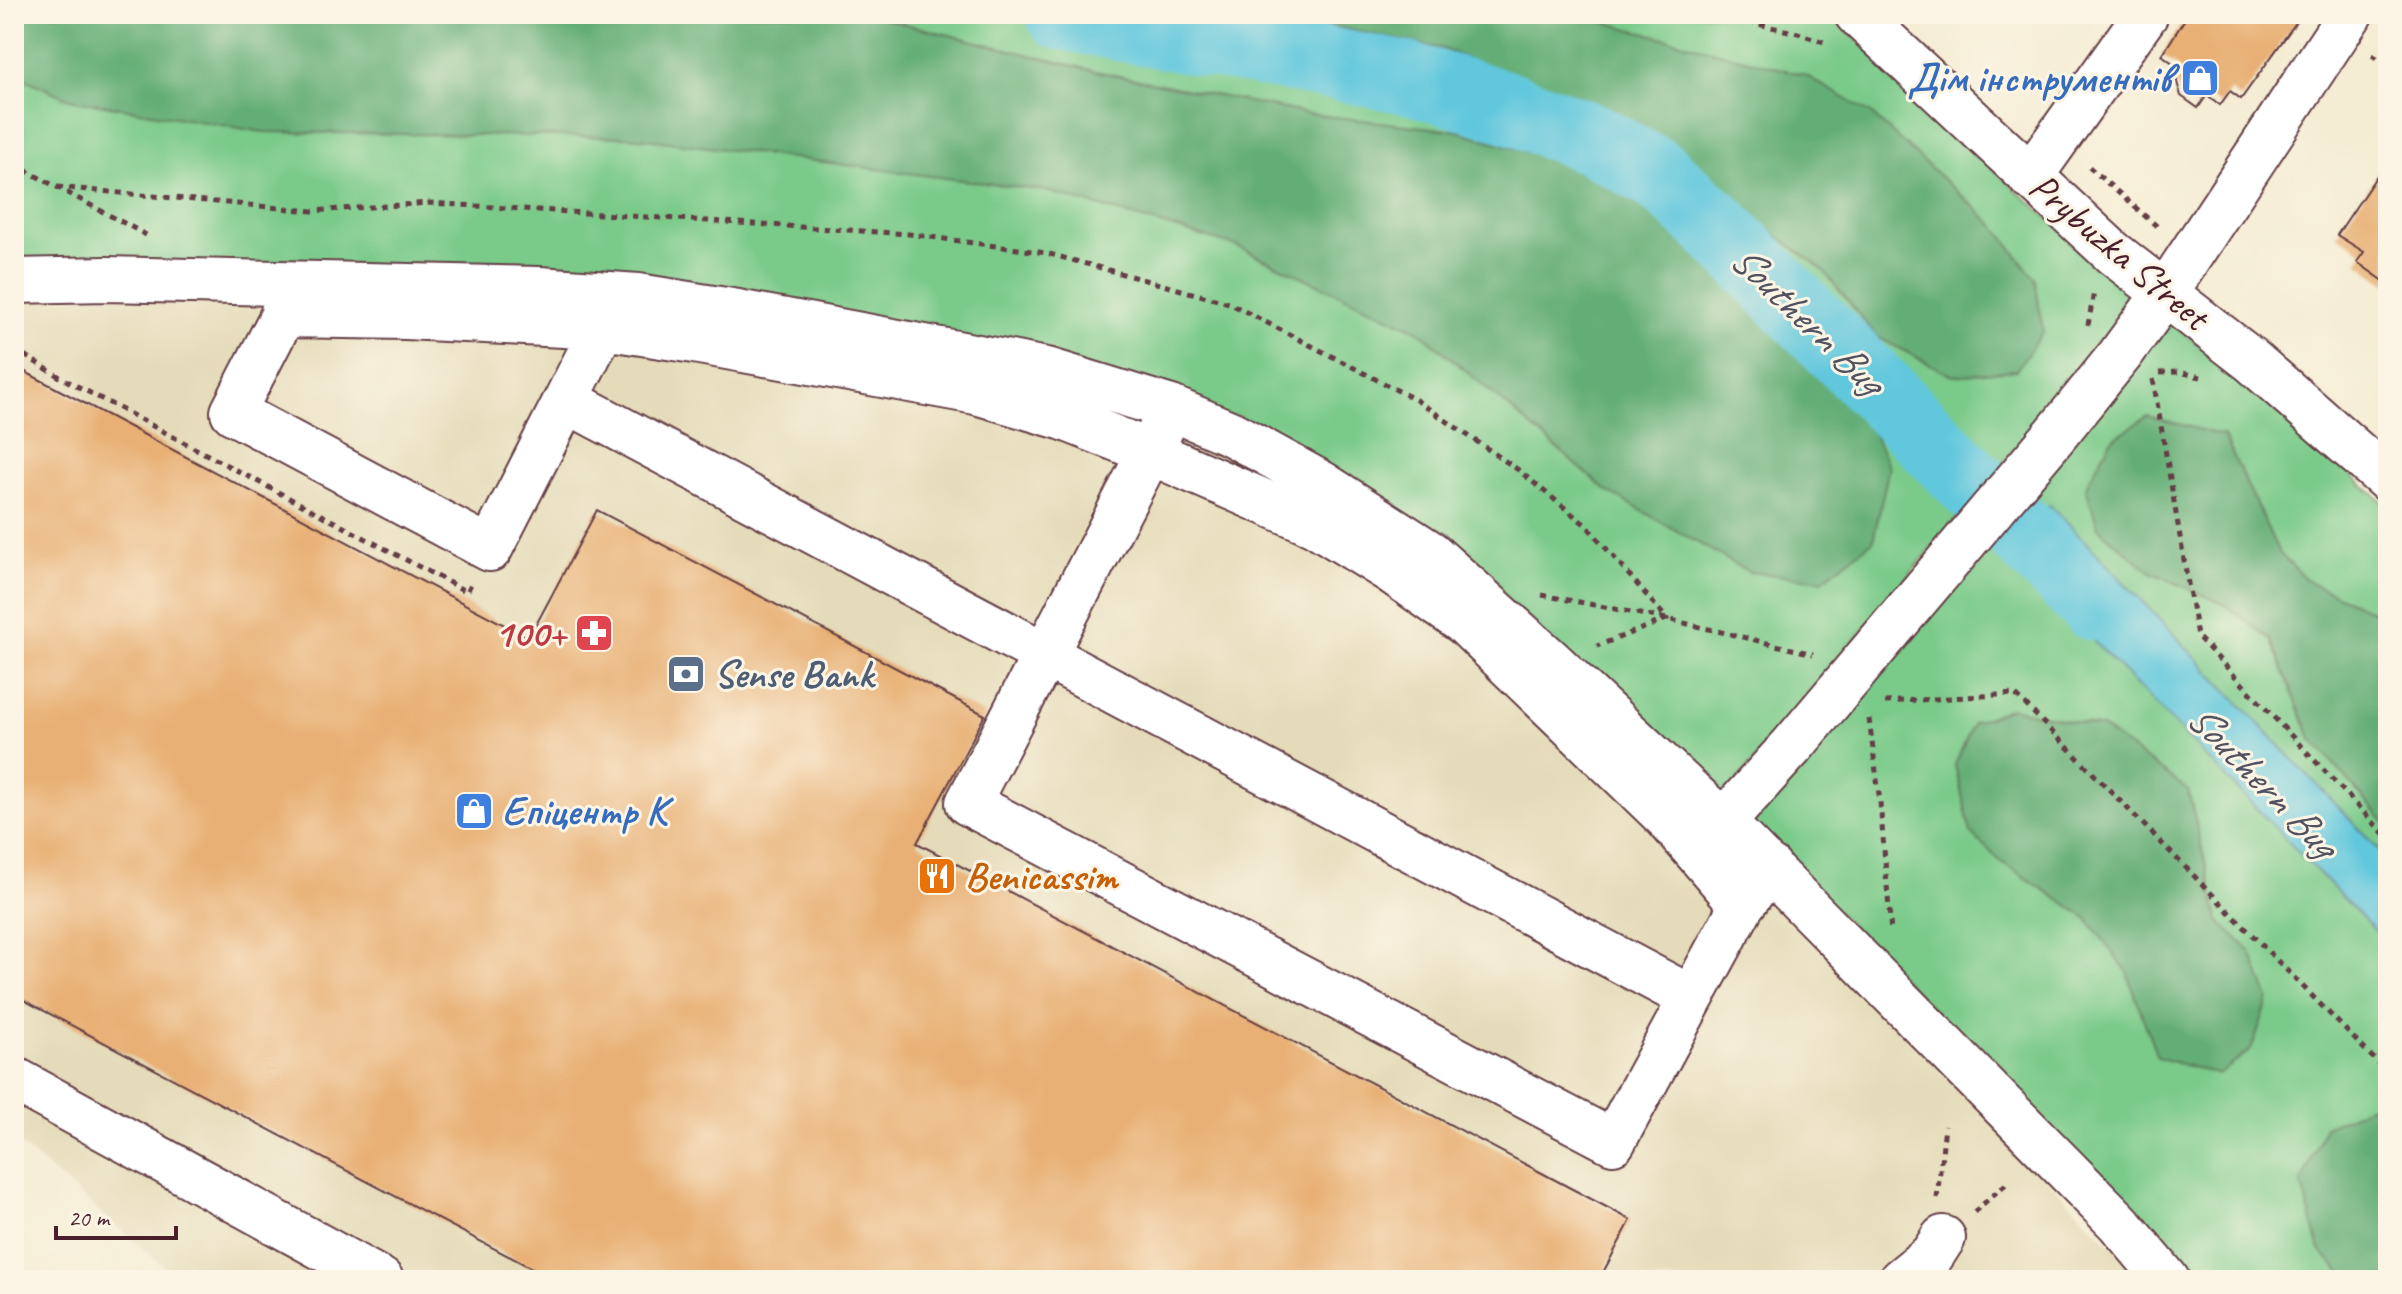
<svg xmlns="http://www.w3.org/2000/svg" width="2402" height="1294" font-family="Caveat,sans-serif">
	<style>
		.built { fill: #e5dbba }
		.green { fill: #7aca8a; stroke: #62745a; stroke-width: 2 }
		.forest { fill: #63ae76; stroke: #566650; stroke-width: 2 }
		.water { fill: #60c7dd; stroke: #557384; stroke-width: 2 }
		.lines { fill: none; stroke-linecap: round; stroke-linejoin: round }
		.river { stroke: #60c7dd; stroke-width: 72 }
		.building { fill: #e8b074 }
		.minor-casing { stroke: #643e44; stroke-width: 48 }
		.path { stroke: #643e44; stroke-width: 5; stroke-dasharray: 6 6; stroke-linecap: butt }
		.minor { stroke: #fff; stroke-width: 44 }
		.labels { text-anchor: middle; dominant-baseline: central; stroke-width: 6; stroke-linejoin: round; paint-order: stroke }
		.shop-label { font-size: 40px; font-weight: bold; fill: #366cbe; stroke: #fcf5e5; text-anchor: end }
		.street-label { font-size: 40px; fill: #4a1f2b; stroke: #fcf5e5 }
		.health-label { font-size: 40px; font-weight: bold; fill: #be3a42; stroke: #fcf5e5; text-anchor: end }
		.service-label { font-size: 40px; font-weight: bold; fill: #4e5e75; stroke: #fcf5e5; text-anchor: start }
		.food-label { font-size: 40px; font-weight: bold; fill: #c56008; stroke: #fcf5e5; text-anchor: start }
		.water-label { font-size: 42px; font-style: italic; fill: #515160; stroke: #fcf5e5 }
	</style>
	<rect width="100%" height="100%" fill="#fcf5e5"/>
	<filter id="ink" filterUnits="userSpaceOnUse"><feTurbulence type="fractalNoise" baseFrequency=".0125" numOctaves="2"/><feDisplacementMap in="SourceGraphic" scale="16" xChannelSelector="R" yChannelSelector="G"/><feConvolveMatrix kernelMatrix="1 2 1 2 8 2 1 2 1" color-interpolation-filters="sRGB"/></filter>
	<filter id="wash" filterUnits="userSpaceOnUse"><feTurbulence type="fractalNoise" baseFrequency=".006" numOctaves="4" result="noise"/><feDisplacementMap in="SourceGraphic" scale="32" xChannelSelector="R" yChannelSelector="G"/><feGaussianBlur stdDeviation="1.8" result="paint"/><feColorMatrix in="noise" values="0 0 0 0 0 0 0 0 0 0 0 0 0 0 0 0 0 1.4 0 .05"/><feComposite in="paint" operator="in"/></filter>
	<g filter="url(#wash)">
		<rect width="100%" height="100%" fill="#f4ecd3"/>
		<path class="built" d="M106,295L636,313L1043,387L1225,449L1420,566L1712,835L2145,1280H180L14,1139V301Z"/>
		<path class="green" d="M14,14H1830L2017,191L2142,297L1723,798L1240,417L14,266Z
			M2167,318L2388,506V1280H2191L2132,1211L1747,821Z"/>
		<path class="forest" d="M14,14H865L1095,71L1309,114L1458,131L1577,167L1661,217L1776,323L1868,422L1889,467L1873,541L1822,580L1749,572L1607,491L1419,331L1236,246L1046,191L631,137L263,132L69,99L14,74Z
			M1274,14H1574L1805,75L1870,113L1994,225L2035,279L2043,331L2016,370L1953,376L1877,337L1822,269L1702,180L1562,96L1443,49Z
			M2148,416L2224,436L2279,553L2310,583L2388,618V826L2311,738L2271,640L2226,605L2151,572L2098,528L2086,486L2111,440Z
			M2011,708L2102,728L2188,790L2219,921L2251,952L2269,999L2251,1050L2218,1075L2157,1057L2127,972L2087,918L1999,860L1971,833L1955,765L1973,723Z
			M2371,1106L2388,1112V1280H2349L2320,1250L2301,1183L2325,1127Z"/>
		<path class="water" d="M2050,505L2388,859V944L2008,553Z"/>
		<g class="lines">
			<path class="river" d="M1062,14L1408,78L1508,107L1593,139L1659,175L1713,223L2094,605"/>
		</g>
		<g id="blocks">
			<path class="building" d="M2188,14H2302L2241,99L2230,91L2220,105L2207,95L2198,108L2181,96L2177,82L2178,67L2162,55Z
				M2388,159V284L2357,262L2364,252L2337,235Z
				M14,366L529,638L597,510L985,715L917,843L1631,1220L1599,1280H554L14,995Z"/>
		</g>
	</g>
	<g filter="url(#ink)">
		<use href="#blocks" fill-opacity="0" stroke="#643e44" stroke-width="2"/>
		<g class="lines">
			<defs>
				<path id="minor" d="M1857,14L2113,253L2251,360L2388,480
					M2030,177L2146,14
					M14,281L106,279L539,289L638,296L738,312L1047,370L1171,408L1232,434L1321,483L1430,553L1553,663L1723,822L2119,1223L2167,1280
					M286,286L283,315L233,412L490,549L566,400L1691,998
					M283,315L406,317L603,327L694,341L976,392L1064,418L1150,452L968,803L1613,1142L1742,905L1770,868
					M566,400L603,327
					M1163,425L1150,452L1315,524L1391,571L1465,623L1667,818L1742,905
					M1723,822L1792,746L2056,434L2120,355L2166,292L2350,14
					M14,1079L381,1280
					M1901,1280L1932,1255L1943,1238"/>
			</defs>
			<use href="#minor" class="minor-casing"/>
			<path class="path" d="M1713,14L1798,33L1824,42
				M2372,55L2388,65
				M14,164L148,236
				M2089,167L2160,229
				M57,187L312,211L430,203L909,234L1046,253L1229,303L1416,400L1517,469L1587,526L1667,619L1597,646
				M2088,325L2094,292
				M14,349L60,377L467,592L471,584
				M2160,373L2179,372L2201,377
				M2153,379L2197,636L2388,838
				M1542,595L1667,619L1813,654
				M1885,702L2015,694L2388,1073
				M1869,719L1880,802L1891,932
				M1937,1198L1945,1126
				M1974,1212L2007,1183"/>
			<use href="#minor" class="minor"/>
		</g>
	</g>
	<defs>
		<symbol id="shop-square" viewBox="-11 -11 22 22"><rect x="-9" y="-9" width="18" height="18" rx="4" fill="#3f7fe0" stroke="#fcf5e5"/><path d="M-5-2.5h2.3a2.7 3.5 0 0 1 5.4 0H5L5.5 6h-11ZM-1.5-2.5h3a1.5 2.3 0 0 0-3 0Z" fill="#fff"/></symbol>
		<symbol id="pharmacy-square" viewBox="-11 -11 22 22"><rect x="-9" y="-9" width="18" height="18" rx="4" fill="#e0444e" stroke="#fcf5e5"/><path d="M-2-6h4v4h4v4h-4v4h-4v-4h-4v-4h4Z" fill="#fff"/></symbol>
		<symbol id="bank-square" viewBox="-11 -11 22 22"><rect x="-9" y="-9" width="18" height="18" rx="4" fill="#5c6f8a" stroke="#fcf5e5"/><path d="M-6-4H6V4H-6ZM0-2.3a2.3 2.3 0 1 0 0 4.6a2.3 2.3 0 1 0 0-4.6Z" fill="#fff"/></symbol>
		<symbol id="restaurant-square" viewBox="-11 -11 22 22"><rect x="-9" y="-9" width="18" height="18" rx="4" fill="#e8710a" stroke="#fcf5e5"/><path d="M-5-6h1v4h1v-4h1v4h1v-4h1v5L-1.5 .5V6h-2V.5L-5-1ZM5-6V6H3V1.5H1.5Q1.5-4 5-6Z" fill="#fff"/></symbol>
	</defs>
	<g fill-rule="evenodd">
		<use href="#shop-square" x="2178" y="56" width="44" height="44"/>
		<use href="#pharmacy-square" x="572" y="611" width="44" height="44"/>
		<use href="#bank-square" x="664" y="652" width="44" height="44"/>
		<use href="#shop-square" x="452" y="789" width="44" height="44"/>
		<use href="#restaurant-square" x="915" y="854" width="44" height="44"/>
	</g>
	<g class="labels">
		<g class="shop-label">
			<text x="2172" y="78">Дім інструментів</text>
			<text x="502" y="811" text-anchor="start">Епіцентр К</text>
		</g>
		<g class="street-label">
			<text transform="translate(2119 251) rotate(40)">Prybuzka Street</text>
		</g>
		<g class="health-label">
			<text x="566" y="633">100+</text>
		</g>
		<g class="service-label">
			<text x="714" y="674">Sense Bank</text>
		</g>
		<g class="food-label">
			<text x="965" y="876">Benicassim</text>
		</g>
		<g class="water-label">
			<text transform="translate(1807 319) rotate(44)">Southern Bug</text>
			<text transform="translate(2262 780) rotate(46)">Southern Bug</text>
		</g>
	</g>
	<rect width="2402" height="1294" fill="none" stroke="#fcf5e5" stroke-width="48"/>
	<path d="M56 1226v12h120v-12" fill="none" stroke="#4a1f2b" stroke-width="4"/>
	<text x="68" y="1226" font-size="24" fill="#4a1f2b" stroke="#fcf5e5" stroke-width="6" paint-order="stroke">20 m</text>
</svg>
